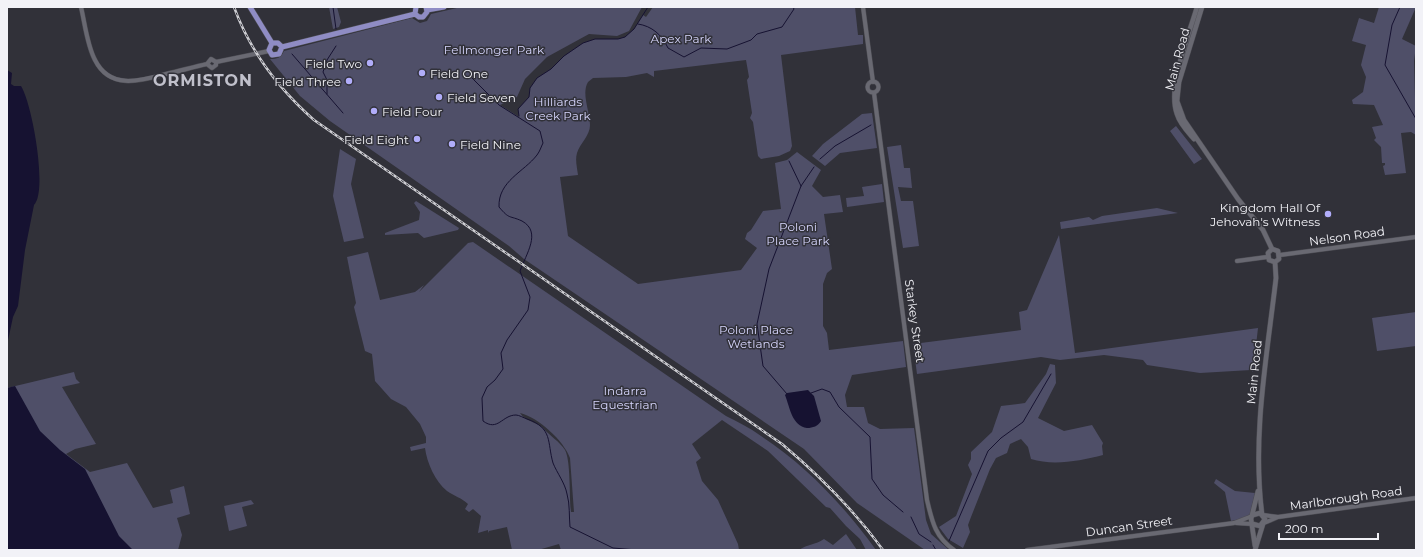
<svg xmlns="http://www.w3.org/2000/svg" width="1423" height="557" font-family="Montserrat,sans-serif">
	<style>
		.green { fill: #4f4f68; fill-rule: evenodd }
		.water { fill: #161231 }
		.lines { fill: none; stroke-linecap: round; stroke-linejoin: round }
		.stream { stroke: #161231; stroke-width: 1 }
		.tertiary-casing { stroke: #4d4d54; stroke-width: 5 }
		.secondary-casing { stroke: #4d4d54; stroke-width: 5.5 }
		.primary-casing { stroke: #4d4d54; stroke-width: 6 }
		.tertiary { stroke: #696972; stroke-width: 4 }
		.secondary { stroke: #696972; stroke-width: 4.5 }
		.primary { stroke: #8f8cc4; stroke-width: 5 }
		.rail-casing { stroke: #ceced3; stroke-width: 2.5 }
		.rail { stroke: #313139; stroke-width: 1; stroke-dasharray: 3; stroke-linecap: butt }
		.poi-dot { fill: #b1adfa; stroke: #313139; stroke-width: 1.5 }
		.labels { text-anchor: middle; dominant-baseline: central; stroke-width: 3; stroke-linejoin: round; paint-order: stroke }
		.park-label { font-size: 12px; fill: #d6d5fc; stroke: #313139 }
		.street-label { font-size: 12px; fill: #f2f2f7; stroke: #313139 }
		.poi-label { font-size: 12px; fill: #f2f2f7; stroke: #313139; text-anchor: end }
		.district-label { font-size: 16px; font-weight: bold; letter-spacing: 1px; fill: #c0c0cb; stroke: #313139 }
	</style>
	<rect width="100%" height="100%" fill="#313139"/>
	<path class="green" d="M329,7H337L341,22L339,27L333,29Z
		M461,7H642L629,31L617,36L589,34L547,57L525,79L517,97L500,105L519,117L518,109L529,97L530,88L537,78L551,69L564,56L583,43L595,39H618L625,37L634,29L643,15L646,17L653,7H855L858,35H863V44L781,55L792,146L790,151L779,156L761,159L758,156L753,122L750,118L752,113L747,80L749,77L746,60L654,71V77L647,73L626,77L593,78L588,82C581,94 590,111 590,125C590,136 580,143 577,153C575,160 577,167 578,175L560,177L568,236L638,284L741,270L757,248L745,239L747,233L751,230L763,211L781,209L775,163L787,160L797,152L821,170L812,186L823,197L840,195L843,212L824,214L832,269L827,273L823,284V326L827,333L829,350L903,341L906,367L852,375L845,395L847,407H864L868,423L880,429L914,428L926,520L931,534L949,550H925L857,503L804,449L524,259L509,246L330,121L300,96L270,59C277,59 281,58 284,51L412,18L420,23L427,21L431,14Z
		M1379,7H1416L1402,39L1416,46L1414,61L1416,135L1411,132L1401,133L1406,173L1385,175L1383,166L1385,165V163H1382L1381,147L1374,140L1376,138L1372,127L1383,125L1374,105L1353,104L1352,100L1363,92L1366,77L1361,65L1366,45L1352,41L1359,18L1374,23Z
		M872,113L877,148L840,153L825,166L812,156L823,144L862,114Z
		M1176,126L1202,159L1194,164L1170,131Z
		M901,145L904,168H910L912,188L898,187L901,201H913L919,246L903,248L887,147Z
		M340,149L356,159L351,184L364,238L344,242L333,196Z
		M882,184L884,202L847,207L846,198L864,196L862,187Z
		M416,201L459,228L458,230L424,238L418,233L385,235V233L419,220L420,212L414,203Z
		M1157,208L1178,213L1061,229L1060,222L1089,217L1093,220L1102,216Z
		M1059,235L1075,353L1258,328L1253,372L1251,370L1200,373L1147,365L1143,360L1104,355L1060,360L1041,357L917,374L913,344L1021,330L1019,312L1027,310Z
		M473,242L726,416C738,422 750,428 761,436C806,465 845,507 876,550H866L860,539L846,526L830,508L826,507L768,451L722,420L692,444L701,458L696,462L702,481L718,500L738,544L739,550H561L559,544L538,550H512L507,527L489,531L488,533V530L478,533L481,516L473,509L469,512L465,509L468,504C462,498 454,496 447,491C435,481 427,463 425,448L411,451L410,447L426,443V437L420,424L406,407L391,399L375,381L372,354L365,351L354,307L356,303L347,257L368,252L380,300L415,292L424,285L419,292L468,243ZM520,413C538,417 564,441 570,458L574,512H571C569,497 571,461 565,450C560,442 549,435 543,428C536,422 525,421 520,413Z
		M1416,312V346L1377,351L1372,318Z
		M1050,364L1055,365L1056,383L1038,418L1064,431L1092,425L1103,443L1102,446L1103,455C1080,461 1053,466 1031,459L1028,447L1021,439L1010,444L1007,453L996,458L990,469L971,517L968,525L970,532L963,548L948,539L939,527L956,516L972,474L968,465L971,459V452L992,432L1001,406L1025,403L1046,374Z
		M74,372L76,379L80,383L62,387L96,444L75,449L66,454L90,472L127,463L153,508L173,503L170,490L184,486L190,514L177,518L182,535L178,550H74L7,388Z
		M1216,479L1235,491L1255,493L1250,514L1243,519L1231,521L1225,492L1214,483Z
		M251,500L254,504L242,507L247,526L229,531L224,506Z
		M846,534L857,550H799C808,544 815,545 824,539L833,545Z"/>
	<path class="water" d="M7,70L12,73L11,84L14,86H21C32,103 48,191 34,205L25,250L18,306L13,317L7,345Z
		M15,386L40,431L60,450L85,469L119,536L133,550H7V388Z
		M808,390L814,396L821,421C818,426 813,428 807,428C792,426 790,408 785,395L787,393Z"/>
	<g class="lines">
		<path class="stream" d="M333,7L336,29
			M1400,7L1392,25L1385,65L1416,119
			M638,24C652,26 662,35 668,48L684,57L701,48L727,49L751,40L757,34L782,27L794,9L793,7
			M292,54L343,113
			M472,78L499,105L540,131L543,143C541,147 540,151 537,155C524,172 498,181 499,207C510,220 509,215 522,221C542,232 526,254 520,271L530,297L528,310L507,340L501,353L503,369L495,380L487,387L482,398L483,421C498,432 502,415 516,415C519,415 524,418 527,419C553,428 547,442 553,463C557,473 565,483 567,494C570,504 569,517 570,527L613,548L637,550
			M327,94V80L323,72L327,60L336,46
			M519,116L518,109L529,97L530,88L537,78L551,69L564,56L583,43L595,39H618L625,37L634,29L648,7
			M820,159L835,146L871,125
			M789,161L801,186
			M811,393L822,389L830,392L839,407L870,437L872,479L883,495L903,512
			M787,394L763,366L757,324L769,269L801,186L814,167
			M911,517L919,534L931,542
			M949,541L988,451L1001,438L1023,422L1051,374
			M933,545L936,550
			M668,550H671"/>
		<defs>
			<path id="tertiary" d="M81,7C85,24 87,45 95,60C110,90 140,81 166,74C180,71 193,67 207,64
				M863,7L873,82
				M216,62L269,51
				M207,64L212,68L216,65V62
				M207,64L211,59L216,62
				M867.5 87a5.5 5.5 0 1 1 11 0a5.5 5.5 0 1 1-11 0Z
				M874,93L927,500C932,521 935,537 954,550
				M1280,255L1416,237
				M1237,261L1267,257
				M1263,515L1278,517L1416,498
				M1236,523L1253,524
				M1264,523L1278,517
				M1027,550L1234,523L1252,516"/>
			<path id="secondary" d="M1202,7L1179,82L1177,101L1184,120L1238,199L1263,230L1272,249
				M1194,139C1188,132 1180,124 1177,114C1167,87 1189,35 1197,7
				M1272,249L1278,251L1279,259L1275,262
				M1272,249L1268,253L1269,260L1275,262
				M1262,514C1252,435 1267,356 1276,278L1275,262
				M1253,515L1260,513L1265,519L1260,526L1253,524
				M1255,546L1251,519L1258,491
				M1255,550L1263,524"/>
			<path id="primary" d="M250,7L272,43
				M427,10L444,7
				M415,14L419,17H423L427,12L426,7
				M415,14L416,7
				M272,43L269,50L272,55L279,54L282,47
				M272,43H278L282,47
				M282,47L415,14"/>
		</defs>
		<use href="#tertiary" class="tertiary-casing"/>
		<use href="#secondary" class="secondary-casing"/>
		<use href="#primary" class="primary-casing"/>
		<use href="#tertiary" class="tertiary"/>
		<use href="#secondary" class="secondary"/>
		<use href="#primary" class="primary"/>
		<defs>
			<path id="rail" d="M234,7C250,51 279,89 314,120L782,444C820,476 854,510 883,550"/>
		</defs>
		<use href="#rail" class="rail-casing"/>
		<use href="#rail" class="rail"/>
	</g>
	<g class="poi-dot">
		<circle cx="370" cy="63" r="4"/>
		<circle cx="422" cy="73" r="4"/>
		<circle cx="349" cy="81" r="4"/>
		<circle cx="439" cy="97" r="4"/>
		<circle cx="374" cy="111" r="4"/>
		<circle cx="417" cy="139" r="4"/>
		<circle cx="452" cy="144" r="4"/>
		<circle cx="1328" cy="214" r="4"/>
	</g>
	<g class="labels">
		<g class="park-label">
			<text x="681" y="38">Apex Park</text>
			<text x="494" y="49">Fellmonger Park</text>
			<text x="558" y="101">Hilliards<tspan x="558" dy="14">Creek Park</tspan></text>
			<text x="798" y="226">Poloni<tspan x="798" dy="14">Place Park</tspan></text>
			<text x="756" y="329">Poloni Place<tspan x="756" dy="14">Wetlands</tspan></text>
			<text x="625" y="390">Indarra<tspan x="625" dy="14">Equestrian</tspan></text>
		</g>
		<g class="street-label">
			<text transform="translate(1177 59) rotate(-75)">Main Road</text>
			<text transform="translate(1347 236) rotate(-8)">Nelson Road</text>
			<text transform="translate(915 321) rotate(82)">Starkey Street</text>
			<text transform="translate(1254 372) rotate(-84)">Main Road</text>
			<text transform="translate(1346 498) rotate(-8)">Marlborough Road</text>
			<text transform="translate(1129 526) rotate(-8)">Duncan Street</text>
		</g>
		<g class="poi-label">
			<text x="362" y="63">Field Two</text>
			<text x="430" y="73" text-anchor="start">Field One</text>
			<text x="341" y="81">Field Three</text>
			<text x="447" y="97" text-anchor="start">Field Seven</text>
			<text x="382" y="111" text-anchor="start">Field Four</text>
			<text x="409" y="139">Field Eight</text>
			<text x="460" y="144" text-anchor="start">Field Nine</text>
			<text x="1320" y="207">Kingdom Hall Of<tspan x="1320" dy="14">Jehovah's Witness</tspan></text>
		</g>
		<g class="district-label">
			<text x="203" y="80">ORMISTON</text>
		</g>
	</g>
	<rect width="1423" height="557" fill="none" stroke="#f2f2f7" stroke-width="16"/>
	<path d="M1279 533v6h99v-6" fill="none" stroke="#f2f2f7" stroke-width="2"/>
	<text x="1285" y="533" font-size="12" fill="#f2f2f7" stroke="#313139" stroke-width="3" paint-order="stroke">200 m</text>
</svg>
